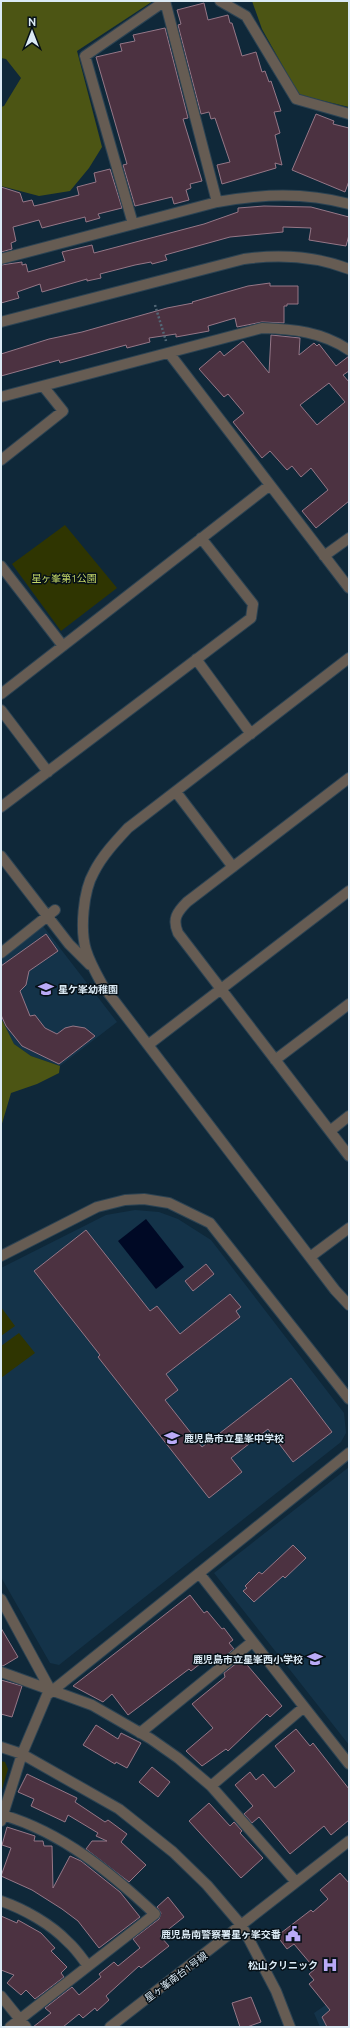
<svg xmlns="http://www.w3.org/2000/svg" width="350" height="2028" font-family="Ubuntu,'Noto Sans JP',sans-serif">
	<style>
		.built { fill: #143349 }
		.green { fill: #2f3501 }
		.forest { fill: #4c5514 }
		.water { fill: #000925 }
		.building { fill: #4c3241; stroke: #957787; fill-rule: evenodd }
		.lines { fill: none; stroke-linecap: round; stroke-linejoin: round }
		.minor-casing { stroke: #2c4353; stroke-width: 12 }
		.path { stroke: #526776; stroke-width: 2.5; stroke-dasharray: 2 2; stroke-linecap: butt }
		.minor { stroke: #665c53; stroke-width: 10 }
		.labels { text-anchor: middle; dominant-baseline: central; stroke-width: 3; stroke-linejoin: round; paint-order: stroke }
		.park-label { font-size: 10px; fill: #c4d767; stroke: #061017 }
		.poi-label { font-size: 10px; font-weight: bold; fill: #dbeaf5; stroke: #061017; text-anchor: end }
		.street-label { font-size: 10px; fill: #dbeaf5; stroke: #061017 }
	</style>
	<rect width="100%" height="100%" fill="#0f2839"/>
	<path class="built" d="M43,926L117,1022L60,1066L31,1056L14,1044L1,1018V960Z
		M135,1210L159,1212L178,1219L211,1240L344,1413L346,1433L341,1442L59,1665L50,1663L1,1577V1268L106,1215Z
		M349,1467V1745L214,1573Z
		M349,1989V2027H320L314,2013Z"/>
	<path class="green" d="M65,525L117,588L61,631L12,564Z
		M1,1307L15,1326L1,1336Z
		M19,1333L35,1353L1,1378V1346Z
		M1,1761L5,1762L8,1769L1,1793Z"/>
	<path class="forest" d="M1,1H153L77,51L102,147L89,168L70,191L39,196L1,186V107L4,106L21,78L6,59L1,58Z
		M252,1H349V107L299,95L262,29Z
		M1,1018L14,1044L31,1056L60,1066L59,1073L37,1084L11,1093L1,1127Z"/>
	<path class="water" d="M146,1219L184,1267L156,1289L118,1241Z"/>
	<path class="building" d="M204,3L208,20L228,15L230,23H232L242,56L256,52L262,72L265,71L269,82L271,81L281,111L274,112L280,133L275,135L282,165L275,163L276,168L222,184L217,165L230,162L215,118L211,119L209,112L201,114L178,25L181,24L177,10Z
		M165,28L188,118L183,119L202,181L190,184L191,188L186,190L189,200L174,204L172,197L135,206L123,165L127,164L96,57L122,51L120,44L135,41L133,35Z
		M316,114L334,121L333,124L349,128V181L345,192L292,170Z
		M110,169L122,208L98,214L100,218L86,222L85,217L42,228L39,220L13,227L16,241L11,243L12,249L1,252V187L20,193L23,202L32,200L34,206L43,204L79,195L77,187L96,182L94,173Z
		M264,206L311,207L349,217V235L346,246L309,240L311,228L283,227V232L230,237L165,255L167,260L152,264L151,262L135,265L100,274L101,278L87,281V279L42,292L40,284L17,292L19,298L1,303V265L22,262V265L26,264L28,272L65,261L62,252L92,245L94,253L204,224L238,212V208Z
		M270,283V286H298V304H287V306H284V323L262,322L237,327L235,318L208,326L209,331L176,337V334L149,338L150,342L127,348L126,345L60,363L59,360L1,376V354L49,339L82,332L167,308L193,303L192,302L248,286Z
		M271,335L300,338L299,355L314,343L317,346L319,344L336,366L349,356V371L343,375L349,382V501L316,528L302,511L328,490L311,468L301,477L292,466L287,470L270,451L262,458L233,422L244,413L228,394L224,397L199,369L220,351L224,356L243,341L269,373ZM329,383L345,402L317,425L300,405Z
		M46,934L58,951L29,971L26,985L20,991L30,1016L35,1015L45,1028L57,1034L65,1028L73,1026L85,1028L95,1036L59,1064L22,1046L6,1026L1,1015V966Z
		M86,1230L150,1311L157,1306L180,1334L230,1294L241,1307L236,1311L240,1317L166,1374L178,1390L165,1400L202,1447L291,1378L332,1432L293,1462L268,1429L231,1458L242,1472L209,1498L98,1357L100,1355L34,1271Z
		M206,1264L214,1274L193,1291L185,1281Z
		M293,1545L306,1558L285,1578L283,1576L254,1602L243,1591L247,1588L245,1586L259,1572L262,1574Z
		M190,1595L204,1613L207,1611L222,1629L224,1628L233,1640L229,1643L234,1649L216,1663L210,1656L191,1671L189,1669L128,1715L112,1694L103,1702L73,1686Z
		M1,1628L18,1657L3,1666H1Z
		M242,1659L282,1706L270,1717L267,1714L228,1751L226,1749L202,1766L186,1751L213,1728L192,1704L225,1677L224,1673Z
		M1,1680L22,1686L12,1717L1,1714Z
		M96,1725L118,1739L121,1733L141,1743L127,1768L116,1762L115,1764L83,1745Z
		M296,1729L310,1746L313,1743L349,1789V1820L331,1835L324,1826L290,1854L259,1817L252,1823L244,1814L253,1806L235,1785L250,1772L256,1780L263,1774L275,1788L295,1771L275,1746Z
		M152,1767L170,1782L158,1797L139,1782Z
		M27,1774L77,1798L75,1802L105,1822L108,1820L127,1834L121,1842L146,1865L129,1882L86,1849L92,1841H107L96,1836L98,1833L68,1815L65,1822L31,1806L34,1799L18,1792Z
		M209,1803L230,1826L234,1822L242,1831L240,1833L263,1858L241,1878L189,1821Z
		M7,1827L35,1836L34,1841H43L44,1846H52L53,1888L70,1856L81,1861L120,1892L140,1917L99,1948L78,1921L62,1909L32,1890L1,1876L11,1848L2,1845Z
		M340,1873L349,1883V2027H327L322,2017L330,2010L309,1984L314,1980L309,1974L315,1969L294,1944L287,1949L277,1936L311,1910L313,1912L328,1899L320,1890Z
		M168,1897L184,1917L160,1936L169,1946L141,1968L139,1966L106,1996L109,2000L97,2011L95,2008L83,2018L79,2014L63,2027H33L51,2013L45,2008L72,1987L79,1995L101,1977L99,1974L114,1962L118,1966L140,1948L133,1939L159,1919L161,1913L157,1907Z
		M1,1916L17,1923L18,1920L41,1933L55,1948L51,1951L67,1967L61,1973L64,1977L35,1999L26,1990L21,1995L7,1983L14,1975L1,1970Z
		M251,1997L261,2022L247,2027H240L232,2003Z"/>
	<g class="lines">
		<defs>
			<path id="minor" d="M165,1L217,202
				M220,1L246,16L296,99L349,114
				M133,224L85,56L165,1
				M1,259L217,202C262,194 304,192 349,204
				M1,322L244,259C280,254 315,256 349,269
				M169,353L349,588
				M1,397L262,328C294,329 322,332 349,350
				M1,460L63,411L43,386
				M324,556L349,538
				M1,566L63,646
				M349,658L128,828C115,842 102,856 94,872C83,891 80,930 86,950C90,963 97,975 103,986L335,1290L349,1305
				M196,659L251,734
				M1,694L270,485
				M1,710L48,772
				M349,778L187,902C177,912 172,919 178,933L349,1156
				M176,792L233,867
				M1,807L251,618L253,604L201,538
				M1,856L69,944L90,965
				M1,953L55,910
				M148,1045L349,891
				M275,1060L349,1004
				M330,1131L349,1116
				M1,1256L97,1207L125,1200L144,1199L169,1203L210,1223L349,1399
				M310,1257L349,1228
				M199,1573L349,1764
				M1,1599L51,1691
				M1,1672L92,1705L151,1739L178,1758L211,1786L296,1882
				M140,1733L252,1642
				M1,1747L22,1754L119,1809L173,1852L207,1885L242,1926L276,1991L290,2027
				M211,1786L304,1707
				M3,1815C63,1833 110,1872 155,1914L10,2027
				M1,1821L22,1754L47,1695L349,1453
				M1,1901C24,1909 51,1924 68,1942C76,1949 82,1958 88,1966
				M1,1996L26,2027
				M110,2027L349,1841"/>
		</defs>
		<use href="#minor" class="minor-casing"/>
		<path class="path" d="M155,305L166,341"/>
		<use href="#minor" class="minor"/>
	</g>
	<defs>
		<symbol id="school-bare" viewBox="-9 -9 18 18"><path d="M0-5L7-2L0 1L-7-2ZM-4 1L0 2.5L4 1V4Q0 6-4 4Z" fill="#baaaf7" stroke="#061017" stroke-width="2.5" paint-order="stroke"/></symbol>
		<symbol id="civic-bare" viewBox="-9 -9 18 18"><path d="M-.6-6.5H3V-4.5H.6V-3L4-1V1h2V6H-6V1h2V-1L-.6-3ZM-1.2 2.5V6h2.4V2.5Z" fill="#baaaf7" stroke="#061017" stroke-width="2.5" paint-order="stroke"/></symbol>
		<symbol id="hospital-bare" viewBox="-9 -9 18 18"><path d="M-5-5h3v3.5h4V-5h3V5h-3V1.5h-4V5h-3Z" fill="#baaaf7" stroke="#061017" stroke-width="2.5" paint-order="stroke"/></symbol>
	</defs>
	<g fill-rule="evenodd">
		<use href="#school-bare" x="35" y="978" width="22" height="22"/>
		<use href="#school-bare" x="161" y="1427" width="22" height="22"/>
		<use href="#school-bare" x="304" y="1648" width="22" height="22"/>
		<use href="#civic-bare" x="282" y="1923" width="22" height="22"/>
		<use href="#hospital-bare" x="319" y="1954" width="22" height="22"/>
	</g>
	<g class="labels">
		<g class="park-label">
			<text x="64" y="578">星ヶ峯第1公園</text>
		</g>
		<g class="poi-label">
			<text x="58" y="989" text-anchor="start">星ケ峯幼稚園</text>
			<text x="184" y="1438" text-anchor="start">鹿児島市立星峯中学校</text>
			<text x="303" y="1659">鹿児島市立星峯西小学校</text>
			<text x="281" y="1934">鹿児島南警察署星ヶ峯交番</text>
			<text x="318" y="1965">松山クリニック</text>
		</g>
		<g class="street-label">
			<text transform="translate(176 1977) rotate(-37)">星ヶ峯南台1号線</text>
		</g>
	</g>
	<rect width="350" height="2028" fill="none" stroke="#dbeaf5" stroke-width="4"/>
	<g transform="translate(32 32)" stroke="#061017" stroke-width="3" paint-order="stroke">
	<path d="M0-3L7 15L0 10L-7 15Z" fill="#dbeaf5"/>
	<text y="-6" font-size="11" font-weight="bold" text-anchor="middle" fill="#dbeaf5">N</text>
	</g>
</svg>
